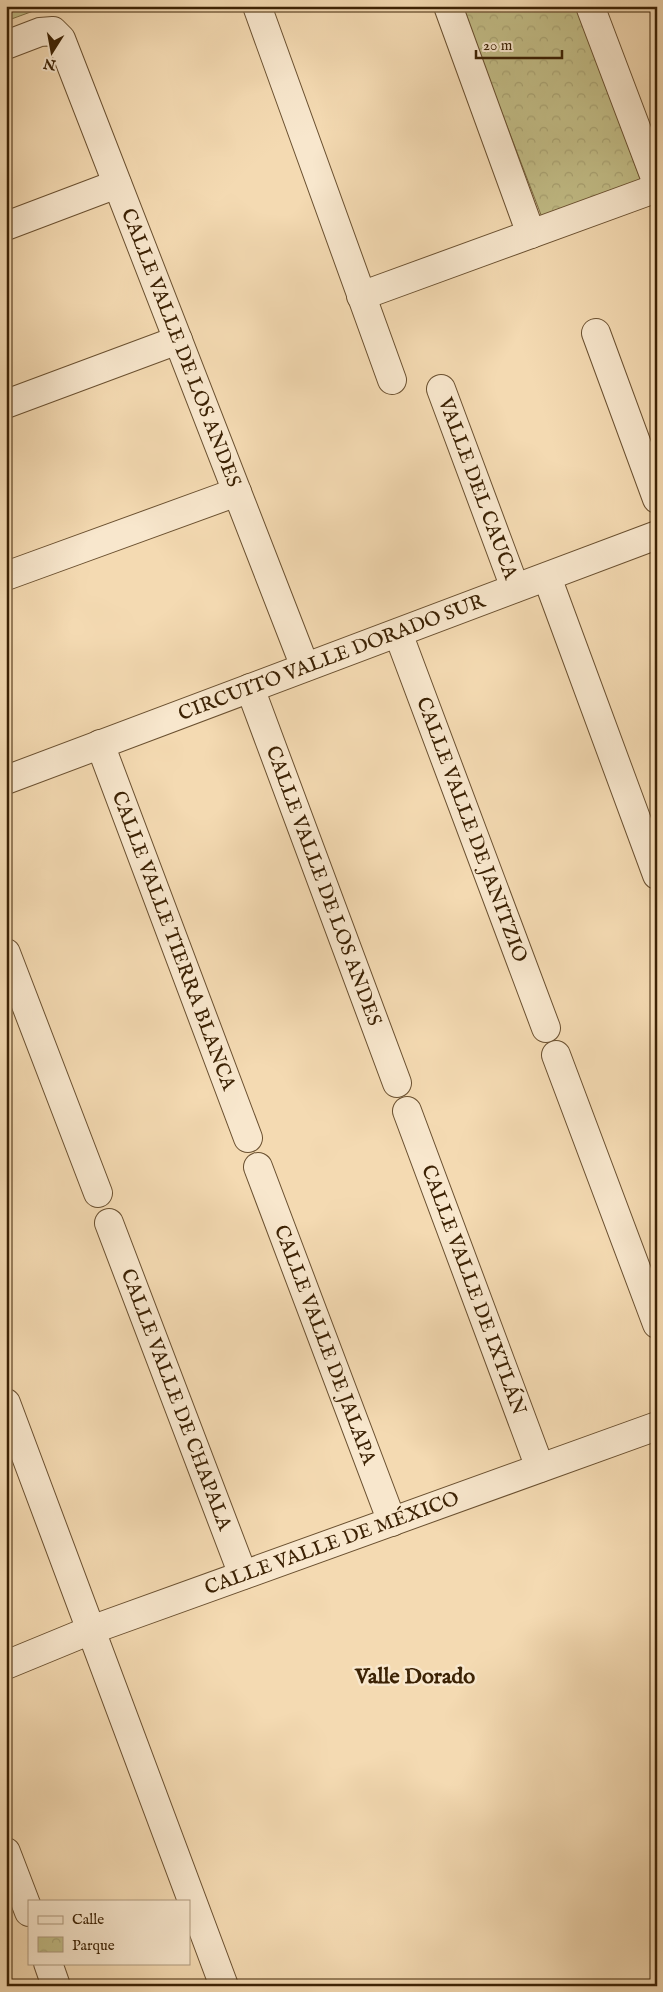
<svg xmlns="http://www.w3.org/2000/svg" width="663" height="1992" font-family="'IM FELL English',serif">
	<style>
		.grass { fill: #c2bd87; stroke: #7f7046 }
		.park { fill: url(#park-crowns); stroke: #7f7046 }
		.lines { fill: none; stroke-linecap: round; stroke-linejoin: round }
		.minor-casing { stroke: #6a5030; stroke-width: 30 }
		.minor { stroke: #f8e7cd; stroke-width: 28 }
		.labels { text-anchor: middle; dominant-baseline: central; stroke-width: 5; stroke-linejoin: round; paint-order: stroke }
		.street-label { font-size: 20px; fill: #3c2204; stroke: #f8e7cd }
		.quarter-label { font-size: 22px; font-weight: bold; fill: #3c2204; stroke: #f8e7cd }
	</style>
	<defs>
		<pattern id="park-crowns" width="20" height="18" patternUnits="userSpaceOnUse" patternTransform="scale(1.25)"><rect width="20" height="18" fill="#c2bd87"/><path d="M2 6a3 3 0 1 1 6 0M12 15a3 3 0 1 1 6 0" fill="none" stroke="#a8a273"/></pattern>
	</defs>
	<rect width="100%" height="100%" fill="#f4dab2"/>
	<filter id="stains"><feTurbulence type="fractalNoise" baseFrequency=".004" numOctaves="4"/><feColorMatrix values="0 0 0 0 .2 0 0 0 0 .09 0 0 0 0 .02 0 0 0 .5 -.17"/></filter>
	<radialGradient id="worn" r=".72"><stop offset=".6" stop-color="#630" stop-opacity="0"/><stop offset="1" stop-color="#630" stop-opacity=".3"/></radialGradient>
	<path class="grass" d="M6,6H47L6,21Z"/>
	<path class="park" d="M461,6H577L642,184L543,220Z"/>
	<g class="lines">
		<defs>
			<g id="minor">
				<path d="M257,6L392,380"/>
				<path d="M448,6L531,234"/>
				<path d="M590,6L657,183"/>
				<path id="s1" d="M6,45L40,32L53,31L61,39L305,667"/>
				<path d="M6,226L117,184"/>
				<path d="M361,296L657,188"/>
				<path d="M596,333L657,499"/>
				<path id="s2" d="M441,389L515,588"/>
				<path d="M6,404L178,340"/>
				<path d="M6,576L237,492"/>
				<path d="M547,577L657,875"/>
				<path id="s3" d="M398,633L546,1028"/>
				<path id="s4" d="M250,688L397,1083"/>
				<path id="s5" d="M100,744L248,1138"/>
				<path id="s6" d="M6,780L657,535"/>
				<path d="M6,953L98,1193"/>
				<path d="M556,1055L657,1324"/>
				<path id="s7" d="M407,1111L540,1468"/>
				<path id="s8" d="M258,1167L392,1522"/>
				<path id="s9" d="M109,1223L243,1575"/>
				<path d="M6,1403L224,1986"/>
				<path id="s10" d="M6,1665L91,1630L657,1426"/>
				<path d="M6,1852L29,1912"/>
				<path d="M48,1963L56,1986"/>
			</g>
		</defs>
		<use href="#minor" class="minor-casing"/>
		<use href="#minor" class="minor"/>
	</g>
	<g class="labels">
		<g class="street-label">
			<text stroke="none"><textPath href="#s1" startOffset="392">CALLE VALLE DE LOS ANDES</textPath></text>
			<text stroke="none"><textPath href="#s2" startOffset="106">VALLE DEL CAUCA</textPath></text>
			<text stroke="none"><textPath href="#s6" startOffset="348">CIRCUITO VALLE DORADO SUR</textPath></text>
			<text stroke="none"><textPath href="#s3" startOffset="210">CALLE VALLE DE JANITZIO</textPath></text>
			<text stroke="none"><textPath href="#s4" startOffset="211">CALLE VALLE DE LOS ANDES</textPath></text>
			<text stroke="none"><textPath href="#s5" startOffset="210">CALLE VALLE TIERRA BLANCA</textPath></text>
			<text stroke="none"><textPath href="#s7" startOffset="191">CALLE VALLE DE IXTLÁN</textPath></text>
			<text stroke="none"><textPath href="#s8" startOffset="190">CALLE VALLE DE JALAPA</textPath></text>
			<text stroke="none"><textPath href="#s9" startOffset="189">CALLE VALLE DE CHAPALA</textPath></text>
			<text stroke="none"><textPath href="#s10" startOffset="348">CALLE VALLE DE MÉXICO</textPath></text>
		</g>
		<g class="quarter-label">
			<text x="415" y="1677">Valle Dorado</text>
		</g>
	</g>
	<rect width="663" height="1992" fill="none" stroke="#f4dab2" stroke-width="25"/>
	<rect x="8" y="8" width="648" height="1977" fill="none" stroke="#3c2204" stroke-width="2.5"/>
	<rect x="12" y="12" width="638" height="1967" fill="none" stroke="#3c2204"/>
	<rect x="28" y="1900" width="162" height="65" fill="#f8e7cd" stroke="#ad987d"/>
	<rect x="38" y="1916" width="25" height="8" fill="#f8e7cd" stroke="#ad987d"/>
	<text x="72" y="1924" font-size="15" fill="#3c2204">Calle</text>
	<rect x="38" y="1937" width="25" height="15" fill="url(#park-crowns)" stroke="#ad987d"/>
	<text x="72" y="1950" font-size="15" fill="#3c2204">Parque</text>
	<g transform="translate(52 52) rotate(191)" stroke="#f8e7cd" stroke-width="4" paint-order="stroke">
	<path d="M0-4L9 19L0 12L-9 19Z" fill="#3c2204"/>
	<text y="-8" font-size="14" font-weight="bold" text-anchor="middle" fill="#3c2204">N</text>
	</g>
	<path d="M476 50v8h86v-8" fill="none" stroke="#3c2204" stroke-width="2.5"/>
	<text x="483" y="50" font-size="15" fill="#3c2204" stroke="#f8e7cd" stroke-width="4" paint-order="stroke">20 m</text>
	<rect width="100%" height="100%" filter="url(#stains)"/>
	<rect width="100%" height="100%" fill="url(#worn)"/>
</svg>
